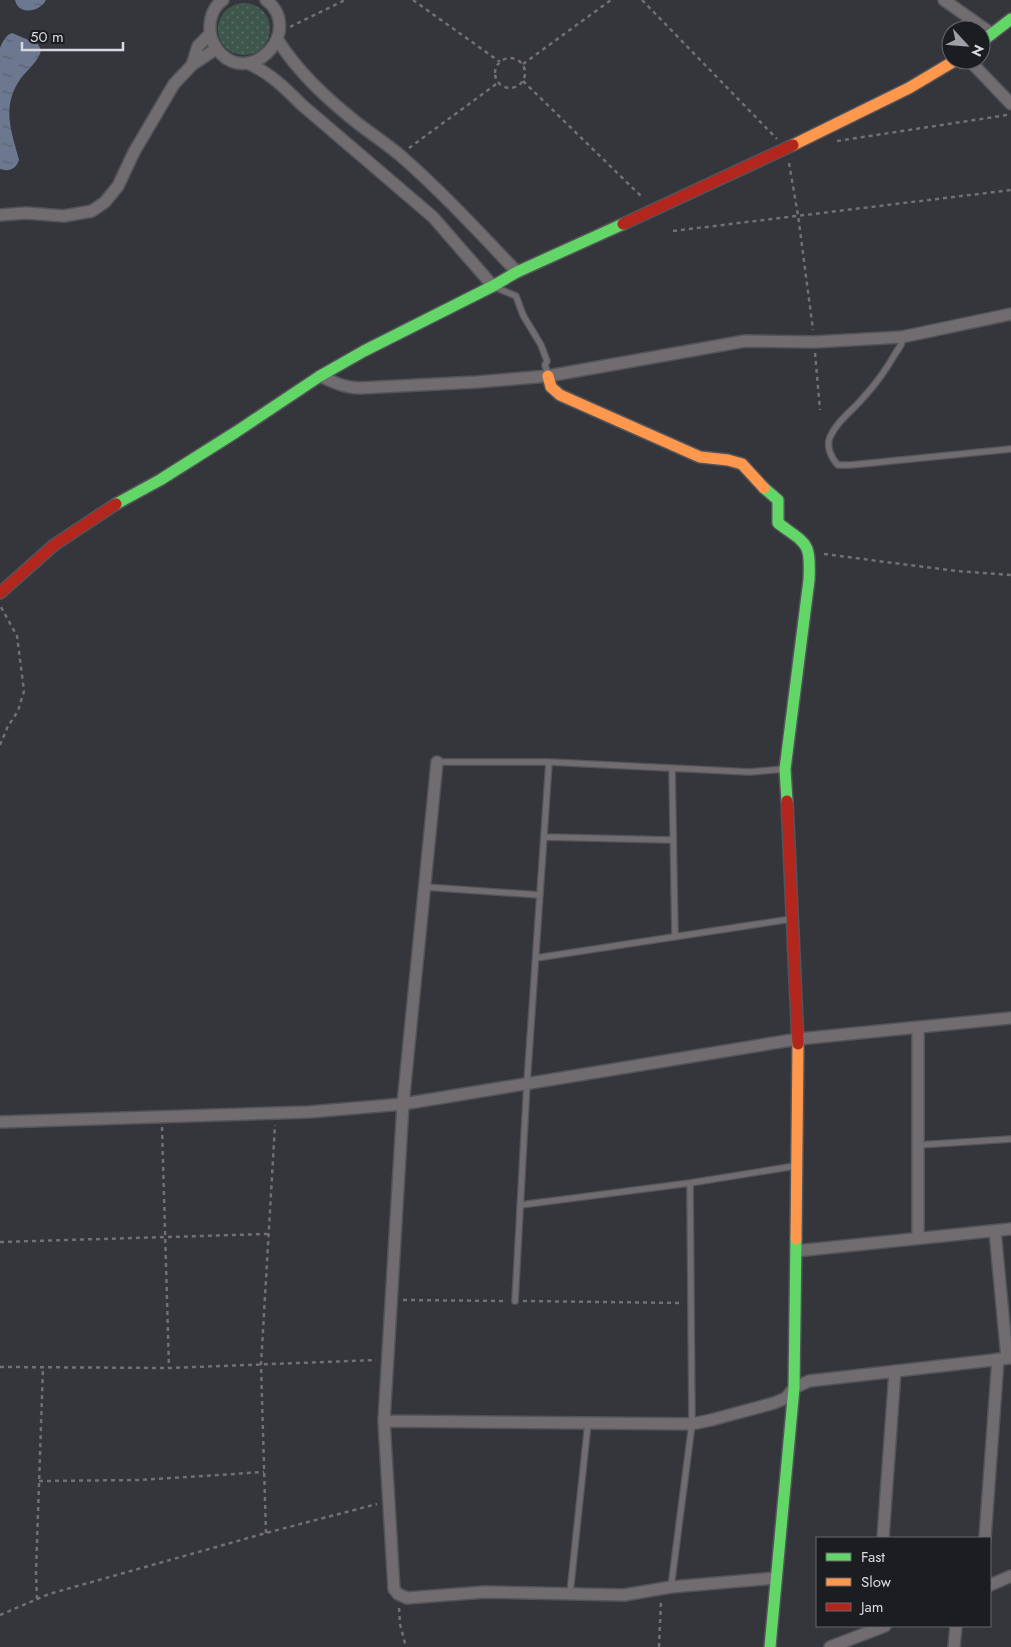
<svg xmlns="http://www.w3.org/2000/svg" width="1011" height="1647" font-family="Jost,sans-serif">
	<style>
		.green { fill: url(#green-dots) }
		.water { fill: url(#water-ripples) }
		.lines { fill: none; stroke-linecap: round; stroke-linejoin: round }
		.lane-casing { stroke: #525459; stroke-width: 8 }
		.street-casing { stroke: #525459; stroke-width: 14 }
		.fast-casing { stroke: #525459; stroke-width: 14 }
		.slow-casing { stroke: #525459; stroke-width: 14 }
		.jam-casing { stroke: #525459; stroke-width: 14 }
		.path { stroke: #727072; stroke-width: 2.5; stroke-dasharray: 4 4; stroke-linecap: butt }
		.lane { stroke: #706c6f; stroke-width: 5.5 }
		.street { stroke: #706c6f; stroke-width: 11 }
		.fast { stroke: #63d668; stroke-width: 11 }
		.slow { stroke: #ff974d; stroke-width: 11 }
		.jam { stroke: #b3261e; stroke-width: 11 }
	</style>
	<defs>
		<pattern id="green-dots" width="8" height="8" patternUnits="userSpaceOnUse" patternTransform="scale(1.25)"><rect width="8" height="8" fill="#3e574c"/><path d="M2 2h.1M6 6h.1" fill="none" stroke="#596f66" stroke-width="1.8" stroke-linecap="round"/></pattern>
		<pattern id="water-ripples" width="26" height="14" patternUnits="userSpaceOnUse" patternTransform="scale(1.25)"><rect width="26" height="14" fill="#6c788f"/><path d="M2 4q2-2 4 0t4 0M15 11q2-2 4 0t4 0" fill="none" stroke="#5a6271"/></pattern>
	</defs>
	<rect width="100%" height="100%" fill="#34363c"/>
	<path class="green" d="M218 29a26 26 0 1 1 52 0a26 26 0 1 1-52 0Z"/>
	<path class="water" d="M15,0H46C39,13 18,15 15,0Z
		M12,33L38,44L41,50C39,61 28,69 21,78C1,106 11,130 19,160C16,169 9,172 0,169V48C2,42 6,35 12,33Z"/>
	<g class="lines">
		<defs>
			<path id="lane" d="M497,288L516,296L523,315L541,345L547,361L545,365L548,375
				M902,337C903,344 899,348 895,354C886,370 875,385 863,398C852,411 837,421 830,437C826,446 831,458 838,465H851L1011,449
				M437,762H549L750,772L784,769
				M672,769L675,937
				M544,837L673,840
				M425,887L540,895
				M536,958L791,919
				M918,1145L1011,1139
				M520,1205L690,1183L795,1166
				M515,1301L527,1083L549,762
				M671,1587L692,1424L690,1183
				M570,1593L588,1423"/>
			<path id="street" d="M223,0C213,7 209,19 210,30C210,40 215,47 221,54C254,86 304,29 266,0
				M944,0L992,34
				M277,39C298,72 325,97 356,122C370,133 387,144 401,156C442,192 479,232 517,272
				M969,60L1011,104
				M247,63C269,72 285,88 302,105L433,217L493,286
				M192,65L198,46L210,34
				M0,215L26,213L64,216L92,211L105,202L118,186L134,152L174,84L192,65L216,49
				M320,376C333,382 345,388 360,388L477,382L548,376L745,341L814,342L902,337L1011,314
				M437,762L403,1104L384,1421L394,1589L398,1594L407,1598L485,1592L624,1595L671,1587L775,1578
				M918,1028V1238
				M0,1122L309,1112L403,1104L798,1039L1011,1018
				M995,1231L1007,1358
				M796,1251L1011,1229
				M384,1421L692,1424L711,1420L774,1403L786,1398L794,1388L809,1381L1011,1358
				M883,1538L895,1371
				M985,1538L998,1359
				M990,1585L1011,1576
				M830,1647L885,1626
				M954,1647L956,1626"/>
			<path id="fast" d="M981,42L1011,19
				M764,488L778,500V523C807,545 811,541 809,580L785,769L787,801
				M116,504L160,480L236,432L320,376L364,351L493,286L517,272L623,224
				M770,1647L794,1388L796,1239"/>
			<path id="slow" d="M793,145L909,88L956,60
				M548,376L551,387L560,395L700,457L728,460L742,464L764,488
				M796,1239L798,1044"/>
			<path id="jam" d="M623,224L793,145
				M0,593L54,545L116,504
				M787,801L798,1044"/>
		</defs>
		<use href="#lane" class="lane-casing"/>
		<use href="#street" class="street-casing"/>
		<use href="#fast" class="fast-casing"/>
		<use href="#slow" class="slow-casing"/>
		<use href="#jam" class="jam-casing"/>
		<path class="path" d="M413,0L500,62
			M642,0L777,139
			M290,27L345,0
			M495 73a15 15 0 1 1 30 0a15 15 0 1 1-30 0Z
			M523,64L611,0
			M523,81L643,198
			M837,141L1007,115
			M409,148L499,82
			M789,163L798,215L813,330
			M673,231L1011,190
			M815,353L820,410
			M824,554L956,571L1011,575
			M0,745L8,726L18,711L24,691L17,636L1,607
			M162,1127L169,1368
			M0,1242L268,1234
			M403,1300L507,1301
			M523,1301L682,1303
			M0,1367L169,1368L376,1360
			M39,1481L140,1480L264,1472
			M266,1533L261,1365L275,1125
			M37,1599L36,1572L43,1367
			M399,1608L400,1624L406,1647
			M0,1615L49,1594L266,1533L377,1504
			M659,1647L661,1600"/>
		<use href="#lane" class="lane"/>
		<use href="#street" class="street"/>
		<use href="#fast" class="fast"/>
		<use href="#slow" class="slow"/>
		<use href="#jam" class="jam"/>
	</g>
	<rect x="816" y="1537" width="175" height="90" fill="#1b1d21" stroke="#66686d"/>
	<rect x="826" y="1553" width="25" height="8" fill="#63d668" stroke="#66686d"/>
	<text x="861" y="1562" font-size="15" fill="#d7d9e0">Fast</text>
	<rect x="826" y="1578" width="25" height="8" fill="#ff974d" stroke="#66686d"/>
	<text x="861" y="1587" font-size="15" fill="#d7d9e0">Slow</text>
	<rect x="826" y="1603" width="25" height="8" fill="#b3261e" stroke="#66686d"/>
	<text x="861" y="1612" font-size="15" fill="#d7d9e0">Jam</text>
	<g transform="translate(966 45) rotate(116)"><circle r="24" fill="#1b1d21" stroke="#66686d"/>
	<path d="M0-4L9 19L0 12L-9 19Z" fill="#9ea0a7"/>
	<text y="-8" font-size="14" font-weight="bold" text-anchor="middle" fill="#d7d9e0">N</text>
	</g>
	<path d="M22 42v8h101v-8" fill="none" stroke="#d7d9e0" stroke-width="2.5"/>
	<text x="30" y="42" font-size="15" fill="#d7d9e0" stroke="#1b1d21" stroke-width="4" paint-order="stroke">50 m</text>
</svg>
